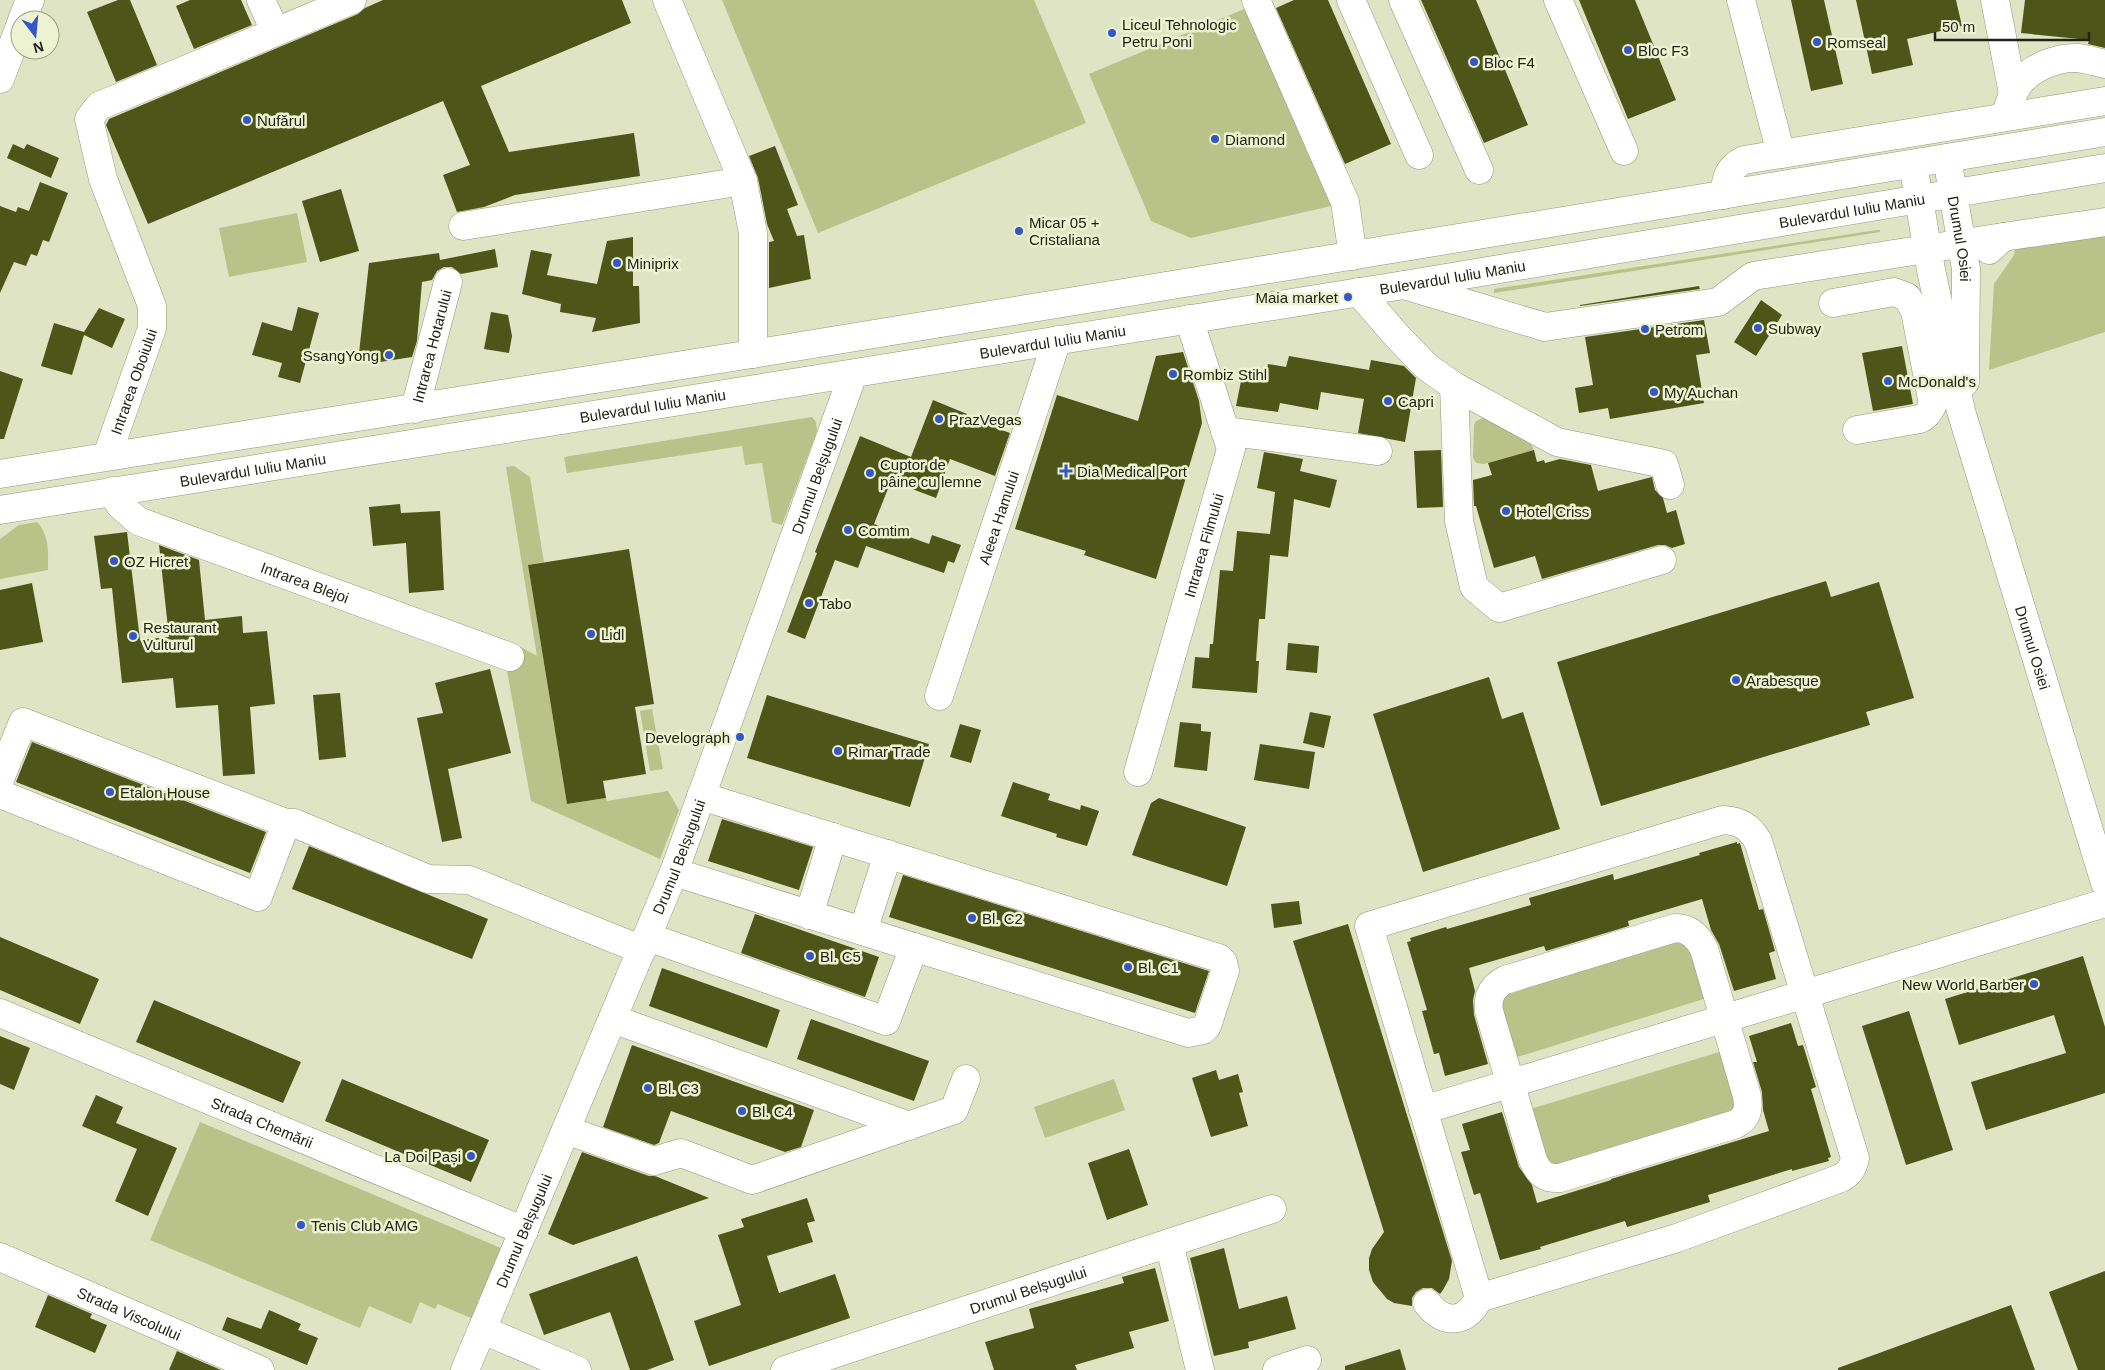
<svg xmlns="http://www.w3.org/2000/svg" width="2105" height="1370" font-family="Arial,sans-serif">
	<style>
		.green { fill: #b9c289 }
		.building { fill: #4e5519 }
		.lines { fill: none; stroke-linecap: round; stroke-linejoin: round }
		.minor-casing { stroke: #929778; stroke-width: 29 }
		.major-casing { stroke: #929778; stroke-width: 29 }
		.minor { stroke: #fff; stroke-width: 28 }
		.major { stroke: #fff; stroke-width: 28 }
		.poi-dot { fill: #3456c7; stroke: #edf3d1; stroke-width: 2 }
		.labels { text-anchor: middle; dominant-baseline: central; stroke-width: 5; stroke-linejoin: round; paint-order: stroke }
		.poi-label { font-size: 15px; fill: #212316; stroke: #edf3d1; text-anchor: start }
		.street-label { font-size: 15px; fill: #212316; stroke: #edf3d1 }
	</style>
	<rect width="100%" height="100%" fill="#dfe5c4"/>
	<path class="green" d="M722,0H1034L1086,123L818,233Z
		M1256,4L1340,204L1191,238L1151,221L1089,74Z
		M297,213L307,262L229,277L219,228Z
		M1877,230H1880V232L1494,293V289Z
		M2105,231V332L1989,370L1994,284L2014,255L2016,246Z
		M812,417L816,422L817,431L782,525L772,522L762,463L745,465L742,446L567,473L564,457Z
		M1483,418L1530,442L1534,450L1484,464L1476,463L1473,458L1474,425L1476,421Z
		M514,466L530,477L544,562L528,565L567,804L606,798L607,801L668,791L679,810L660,859L531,801L507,671L519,646L537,656L506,467Z
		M37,522C50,536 48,553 48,570L0,579V539L19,525Z
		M652,709L663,769L650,771L640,711Z
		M1678,941L1690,946L1710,997L1511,1059C1505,1039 1490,1012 1506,995Z
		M1726,1050L1739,1098L1731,1114L1558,1167L1546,1162L1527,1110Z
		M1114,1079L1125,1110L1045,1138L1034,1107Z
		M200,1122L508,1251L478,1321L438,1304L435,1309L420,1302L411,1324L369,1306L360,1328L150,1240Z"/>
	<path class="building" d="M118,0H130L157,65L116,82L87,12Z
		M190,0H241L252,25L194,49L176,6Z
		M383,0H622L631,23L481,86L509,152L634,133L640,176L515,195L484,207L457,212L443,175L470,165L443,101L148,224L106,125L109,119L358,14L365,8Z
		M1294,0H1328L1391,144L1345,164L1276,8Z
		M1421,0H1476L1528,125L1484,143Z
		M1579,0H1635L1676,100L1628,119Z
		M1791,0H1824L1843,84L1811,91Z
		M1856,0H1956L1962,26L1907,39L1913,65L1872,74Z
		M2025,0H2105V48L2088,44L2089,40L2021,33Z
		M13,144L24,149L27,144L59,158L51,178L7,158Z
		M775,146L798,205L787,209L797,236L804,235L811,279L769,288V242L774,241L767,224L758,178L749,156Z
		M40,182L68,193L49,242L43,240L37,256L31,254L26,266L14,262L0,293V206L16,212L18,207L29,211Z
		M341,189L359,251L320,262L302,201Z
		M633,237V286H639L640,323L592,332L596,318L560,312L561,304L522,294L531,250L552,254L547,275L597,284L607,241Z
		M495,249L498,267L461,274L452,267H444L437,271L432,280L422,282L417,341L412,357L374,363L358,362L369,263L439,253L440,260Z
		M1699,286L1700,289L1580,306V305Z
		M1761,300L1782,315L1756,356L1734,342Z
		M298,307L319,313L300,383L278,377L282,363L252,355L262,322L292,331Z
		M99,308L125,319L112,348L84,335L72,375L41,366L54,323L84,332Z
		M491,312L508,315L512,336L509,353L484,349Z
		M1704,320L1710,353L1696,355L1704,403L1610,419L1608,408L1579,413L1575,388L1593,385L1585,337Z
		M1902,346L1913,404L1873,411L1862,353Z
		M1183,352L1199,401L1202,423L1156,579L1084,555L1086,551L1015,529L1057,395L1138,421L1156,356Z
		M1289,356L1369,370L1371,360L1404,366L1416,378L1405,442L1358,433L1364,399L1321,392L1318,410L1280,403L1278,412L1236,406L1242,376L1265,380L1268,364L1286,367Z
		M0,371L23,379L4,439H0Z
		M933,400L967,414L966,417L1010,433L995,476L950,459L936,498L891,481L874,524L929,544L932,535L961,545L954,563L948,561L944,573L866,546L858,568L835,560L805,639L787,632L817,553L815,552L860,436L911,457Z
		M1441,450L1443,507L1417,508L1414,451Z
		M1534,450L1537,462L1544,460L1545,463L1560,459L1591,465L1598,491L1652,477L1655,490L1663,498L1667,513L1676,510L1685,544L1672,548L1665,545H1658L1542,579L1535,556L1494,568L1476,506H1474L1473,480L1492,475L1488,463Z
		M1264,452L1303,459L1300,471L1337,480L1330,508L1294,499L1288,557L1270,555L1265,619H1259L1256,661H1259L1257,693L1192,688L1195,657L1209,658L1210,644H1213L1220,570L1233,571L1237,531L1270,534L1275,492L1257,488Z
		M400,504L401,513L440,511L444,590L409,593L406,543L373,546L369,507Z
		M127,532L140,640L169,637L159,545L199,560L205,620L242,616L243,633L267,631L275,704L250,707L255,774L223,776L218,705L176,708L173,678L122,683L112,588L101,589L94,536Z
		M629,549L654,704L635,707L646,774L603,781L606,798L567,804L528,565Z
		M1826,581L1831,597L1879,582L1914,698L1866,712L1870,725L1601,806L1557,662Z
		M32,583L43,642L0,650V590Z
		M1288,643L1319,646L1317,673L1286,670Z
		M490,669L511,753L448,769L462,838L442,842L417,718L443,713L435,683Z
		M1489,677L1502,719L1523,712L1560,829L1423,872L1373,714Z
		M340,693L346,757L319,760L313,695Z
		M767,695L929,744L910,807L747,758Z
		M1310,712L1331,716L1324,748L1303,743Z
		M1180,722L1201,724V731L1211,732L1207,771L1174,767Z
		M960,724L981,730L971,763L950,757Z
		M32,742L266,832L250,873L16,782Z
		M1260,744L1315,752L1309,789L1254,780Z
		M1013,782L1050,794L1048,800L1080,810L1081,805L1099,811L1087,846L1056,837L1057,834L1001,816Z
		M1159,798L1246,827L1227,886L1132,855L1151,803Z
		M722,819L813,847L799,890L708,861Z
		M1737,842V844L1740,843L1759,910L1763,909L1775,951L1769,953L1776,979L1734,991L1719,944L1711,930L1702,899L1628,921L1629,926L1546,951L1544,946L1469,968L1475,991L1473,1000L1474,1015L1488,1064L1445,1076L1439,1053L1434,1054L1422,1011L1427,1010L1407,942L1411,941L1410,938L1446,927L1447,929L1531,905L1529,898L1613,874L1614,880L1700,855L1699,853Z
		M309,846L488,919L472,959L292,889Z
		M903,875L1209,971L1195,1013L889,917Z
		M1299,901L1302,924L1274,928L1271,904Z
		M755,914L879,957L865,997L741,953Z
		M1348,924L1452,1261L1449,1279L1443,1290L1440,1294L1432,1288H1423L1416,1292L1412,1298V1306L1394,1303L1387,1299L1373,1282L1369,1270V1258L1372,1249L1384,1232L1293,941Z
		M0,937L99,979L80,1024L0,990Z
		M2083,956L2105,1027V1093L1986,1130L1971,1082L2066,1053L2054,1015L1959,1045L1945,999Z
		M662,968L780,1010L767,1048L649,1006Z
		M154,1000L301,1062L283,1103L136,1042Z
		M1909,1011L1953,1150L1906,1165L1862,1026Z
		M811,1019L929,1061L914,1101L797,1059Z
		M1791,1023L1798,1046L1803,1045L1816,1087L1811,1089L1831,1157L1828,1158L1829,1161L1792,1171V1169L1708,1195L1710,1202L1627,1227L1625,1221L1540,1247L1541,1249L1500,1260L1480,1193L1474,1195L1461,1152L1470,1150L1462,1124L1502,1112L1519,1167L1532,1185L1537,1203L1611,1180V1179L1769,1131L1763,1110L1762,1092L1753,1062H1757L1749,1036Z
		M0,1036L30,1048L14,1090L0,1084Z
		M632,1045L814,1110L801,1147L785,1152L671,1111L659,1143L654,1145L603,1127Z
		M1216,1070L1219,1080L1238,1074L1243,1092L1239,1093L1248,1126L1211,1137L1192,1078Z
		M342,1079L489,1140L471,1182L325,1121Z
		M96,1095L123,1107L116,1123L177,1148L148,1216L115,1201L137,1149L82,1126Z
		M1129,1149L1148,1205L1107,1220L1088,1163Z
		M582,1152L649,1176H655L709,1198L573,1245L548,1234Z
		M807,1198L815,1221L807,1223L813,1242L767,1256L779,1293L835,1274L850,1318L709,1366L694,1321L741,1305L718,1235L744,1227L741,1219Z
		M1224,1248L1239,1309L1287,1296L1296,1329L1248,1342L1249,1348L1214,1356L1190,1258Z
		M637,1256L674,1360L647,1370H630L610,1312L544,1335L529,1294Z
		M1155,1268L1169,1321L1129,1332L1134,1348L1075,1365L1077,1370H994L985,1342L1034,1328L1029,1309L1124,1283L1122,1277Z
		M2105,1271V1370H2078L2049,1292Z
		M48,1295L92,1314L90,1318L107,1325L95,1353L35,1327Z
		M2011,1305L2035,1370H1838V1368Z
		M269,1310L301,1324L298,1330L318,1338L307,1365L222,1330L227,1317L261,1329Z
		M1400,1349L1406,1370H1345V1366Z
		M177,1351L221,1370H169Z"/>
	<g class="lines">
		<defs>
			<g id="minor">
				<path d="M261,0L275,31"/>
				<path d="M667,0L743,181L753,233V354"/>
				<path d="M1256,0L1345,202L1353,256"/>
				<path d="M1351,0L1419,155"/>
				<path d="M1403,0L1479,170"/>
				<path d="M1558,0L1624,151"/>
				<path d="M1741,0L1781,154"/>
				<path d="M1995,0L2013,94"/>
				<path d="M22,20L30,0"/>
				<path d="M0,79L20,26"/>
				<path d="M2005,116C2009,105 2012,93 2019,84C2031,67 2058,57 2078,58C2087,59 2096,62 2105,64"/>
				<path id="s1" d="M1947,158L1966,269L1965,382"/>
				<path id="s2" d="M1913,164L1931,270L1961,411L2105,883"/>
				<path d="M1724,195C1726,178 1728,168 1744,160L2105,101"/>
				<path d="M463,226L743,181"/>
				<path d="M1989,250L2003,237L2105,222"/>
				<path d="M1404,285L1545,327L1718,302L1753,276L2003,237"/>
				<path d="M1359,292L1396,335L1427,367L1454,386L1557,442L1664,464L1670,485"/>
				<path d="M1833,303L1894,292L1907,297L1915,311L1933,404C1930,411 1927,416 1920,419L1857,430"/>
				<path d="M1454,386L1459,521L1474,587L1499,608L1662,560"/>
				<path id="s3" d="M415,409L448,282"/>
				<path d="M1225,431L1378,451"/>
				<path id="s4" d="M107,456L152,328V306L103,179L89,119L99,106L352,0"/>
				<path id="s5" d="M112,491L120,505L138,521L510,657"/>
				<path id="s6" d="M939,696L1057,340"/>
				<path id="s7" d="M1138,772L1231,449L1189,319"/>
				<path d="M0,779L23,722L286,823H294L428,879L469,880L642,950"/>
				<path d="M0,794L258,897L286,823"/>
				<path d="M674,872L1188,1033L1203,1030L1207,1026L1225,971L1223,962L1219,958L701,796"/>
				<path d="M809,915L833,837"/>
				<path d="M1675,928C1689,928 1698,936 1704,949L1747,1096C1749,1109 1748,1117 1736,1124L1560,1178C1546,1179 1539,1174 1533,1160L1489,1011C1487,997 1492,987 1505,980Z"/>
				<path d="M863,931L888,854"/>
				<path d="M648,937L886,1021L914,947"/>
				<path id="s8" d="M0,1013L524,1231"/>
				<path d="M613,1019L909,1126"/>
				<path d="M1423,1110L2105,903"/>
				<path d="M566,1130L654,1161L681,1153L752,1180L954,1110L966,1079"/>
				<path d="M1169,1243L1200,1370"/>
				<path id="s9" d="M0,1257L260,1370"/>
				<path d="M1427,1303C1444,1325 1466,1324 1479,1298L1369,926L1723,820C1740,821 1749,826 1758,841L1855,1158C1853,1168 1850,1173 1841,1178L1677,1238L1479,1298"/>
				<path d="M483,1330L577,1370"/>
				<path id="s10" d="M465,1370L674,872L853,374"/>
				<path id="s11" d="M785,1370L1272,1209"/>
				<path d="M1277,1370L1307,1360"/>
			</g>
			<g id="major">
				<path d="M0,474L758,353L2105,132"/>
				<path id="s12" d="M0,510L1404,285L2105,168"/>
			</g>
		</defs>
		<use href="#minor" class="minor-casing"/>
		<use href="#major" class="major-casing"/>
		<use href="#minor" class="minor"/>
		<use href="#major" class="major"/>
	</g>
	<g class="poi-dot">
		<circle cx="1112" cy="33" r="5"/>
		<circle cx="1817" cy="42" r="5"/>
		<circle cx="1628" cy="50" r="5"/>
		<circle cx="1474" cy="62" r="5"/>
		<circle cx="247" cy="120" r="5"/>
		<circle cx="1215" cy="139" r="5"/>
		<circle cx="1019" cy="231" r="5"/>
		<circle cx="617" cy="263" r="5"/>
		<circle cx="1348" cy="297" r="5"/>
		<circle cx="1758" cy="328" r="5"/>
		<circle cx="1645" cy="329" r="5"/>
		<circle cx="389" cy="355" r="5"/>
		<circle cx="1173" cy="374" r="5"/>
		<circle cx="1888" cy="381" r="5"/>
		<circle cx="1654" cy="392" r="5"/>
		<circle cx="1388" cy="401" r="5"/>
		<circle cx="939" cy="419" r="5"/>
		<path d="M1063.5 463.5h5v5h5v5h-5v5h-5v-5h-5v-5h5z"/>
		<circle cx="870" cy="473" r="5"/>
		<circle cx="1506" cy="511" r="5"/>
		<circle cx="848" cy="530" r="5"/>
		<circle cx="114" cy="561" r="5"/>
		<circle cx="809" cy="603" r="5"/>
		<circle cx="591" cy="634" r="5"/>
		<circle cx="133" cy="636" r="5"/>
		<circle cx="1736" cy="680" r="5"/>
		<circle cx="740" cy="737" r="5"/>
		<circle cx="838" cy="751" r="5"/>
		<circle cx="110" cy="792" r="5"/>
		<circle cx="972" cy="918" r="5"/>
		<circle cx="810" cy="956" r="5"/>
		<circle cx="1128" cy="967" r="5"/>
		<circle cx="2034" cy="984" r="5"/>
		<circle cx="648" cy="1088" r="5"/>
		<circle cx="742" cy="1111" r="5"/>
		<circle cx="471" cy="1156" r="5"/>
		<circle cx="301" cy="1225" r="5"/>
	</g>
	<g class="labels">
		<g class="poi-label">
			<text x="1122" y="24">Liceul Tehnologic<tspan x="1122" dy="17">Petru Poni</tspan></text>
			<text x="1827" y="42">Romseal</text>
			<text x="1638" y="50">Bloc F3</text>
			<text x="1484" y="62">Bloc F4</text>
			<text x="257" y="120">Nufărul</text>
			<text x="1225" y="139">Diamond</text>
			<text x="1029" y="222">Micar 05 +<tspan x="1029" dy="17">Cristaliana</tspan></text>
			<text x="627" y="263">Miniprix</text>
			<text x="1338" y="297" text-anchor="end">Maia market</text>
			<text x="1768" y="328">Subway</text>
			<text x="1655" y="329">Petrom</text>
			<text x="379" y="355" text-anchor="end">SsangYong</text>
			<text x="1183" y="374">Rombiz Stihl</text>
			<text x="1898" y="381">McDonald's</text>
			<text x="1664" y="392">My Auchan</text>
			<text x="1398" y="401">Capri</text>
			<text x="949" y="419">PrazVegas</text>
			<text x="880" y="464">Cuptor de<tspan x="880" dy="17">pâine cu lemne</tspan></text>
			<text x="1077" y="471">Dia Medical Port</text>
			<text x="1516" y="511">Hotel Criss</text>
			<text x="858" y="530">Comtim</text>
			<text x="124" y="561">OZ Hicret</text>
			<text x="819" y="603">Tabo</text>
			<text x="143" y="627">Restaurant<tspan x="143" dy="17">Vulturul</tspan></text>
			<text x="601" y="634">Lidl</text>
			<text x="1746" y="680">Arabesque</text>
			<text x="730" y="737" text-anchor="end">Develograph</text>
			<text x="848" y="751">Rimar Trade</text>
			<text x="120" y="792">Etalon House</text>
			<text x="982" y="918">Bl. C2</text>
			<text x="820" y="956">Bl. C5</text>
			<text x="1138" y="967">Bl. C1</text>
			<text x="2024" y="984" text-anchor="end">New World Barber</text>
			<text x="658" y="1088">Bl. C3</text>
			<text x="752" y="1111">Bl. C4</text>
			<text x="461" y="1156" text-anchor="end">La Doi Pași</text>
			<text x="311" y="1225">Tenis Club AMG</text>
		</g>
		<g class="street-label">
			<text stroke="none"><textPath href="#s12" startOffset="1876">Bulevardul Iuliu Maniu</textPath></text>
			<text stroke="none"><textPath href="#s1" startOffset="82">Drumul Osiei</textPath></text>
			<text stroke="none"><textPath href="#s12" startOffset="1471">Bulevardul Iuliu Maniu</textPath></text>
			<text stroke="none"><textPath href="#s12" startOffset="1066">Bulevardul Iuliu Maniu</textPath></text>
			<text stroke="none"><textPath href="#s3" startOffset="65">Intrarea Hotarului</textPath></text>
			<text stroke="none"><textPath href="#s4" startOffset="79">Intrarea Oboiului</textPath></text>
			<text stroke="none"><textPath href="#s12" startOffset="661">Bulevardul Iuliu Maniu</textPath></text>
			<text stroke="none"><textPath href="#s12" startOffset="256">Bulevardul Iuliu Maniu</textPath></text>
			<text stroke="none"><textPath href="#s10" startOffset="961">Drumul Belșugului</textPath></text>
			<text stroke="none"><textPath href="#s6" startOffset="188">Aleea Hamului</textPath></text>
			<text stroke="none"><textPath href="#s7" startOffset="236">Intrarea Filmului</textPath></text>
			<text stroke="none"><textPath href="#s5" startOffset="218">Intrarea Blejoi</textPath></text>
			<text stroke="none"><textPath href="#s2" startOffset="499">Drumul Osiei</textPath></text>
			<text stroke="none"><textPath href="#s10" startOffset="556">Drumul Belșugului</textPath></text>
			<text stroke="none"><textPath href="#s8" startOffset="284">Strada Chemării</textPath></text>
			<text stroke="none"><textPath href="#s10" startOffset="151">Drumul Belșugului</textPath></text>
			<text stroke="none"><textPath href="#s11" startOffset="256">Drumul Belșugului</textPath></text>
			<text stroke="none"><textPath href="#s9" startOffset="141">Strada Viscolului</textPath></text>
		</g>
	</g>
	<g transform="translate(35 35) rotate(164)"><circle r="24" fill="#edf3d1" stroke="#9ba086"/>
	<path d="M0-4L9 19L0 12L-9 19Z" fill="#3456c7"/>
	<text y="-8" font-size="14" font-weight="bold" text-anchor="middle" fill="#212316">N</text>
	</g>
	<path d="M1935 32v8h154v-8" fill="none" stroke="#212316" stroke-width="2.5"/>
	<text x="1942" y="32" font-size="15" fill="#212316" stroke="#edf3d1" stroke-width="4" paint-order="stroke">50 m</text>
</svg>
